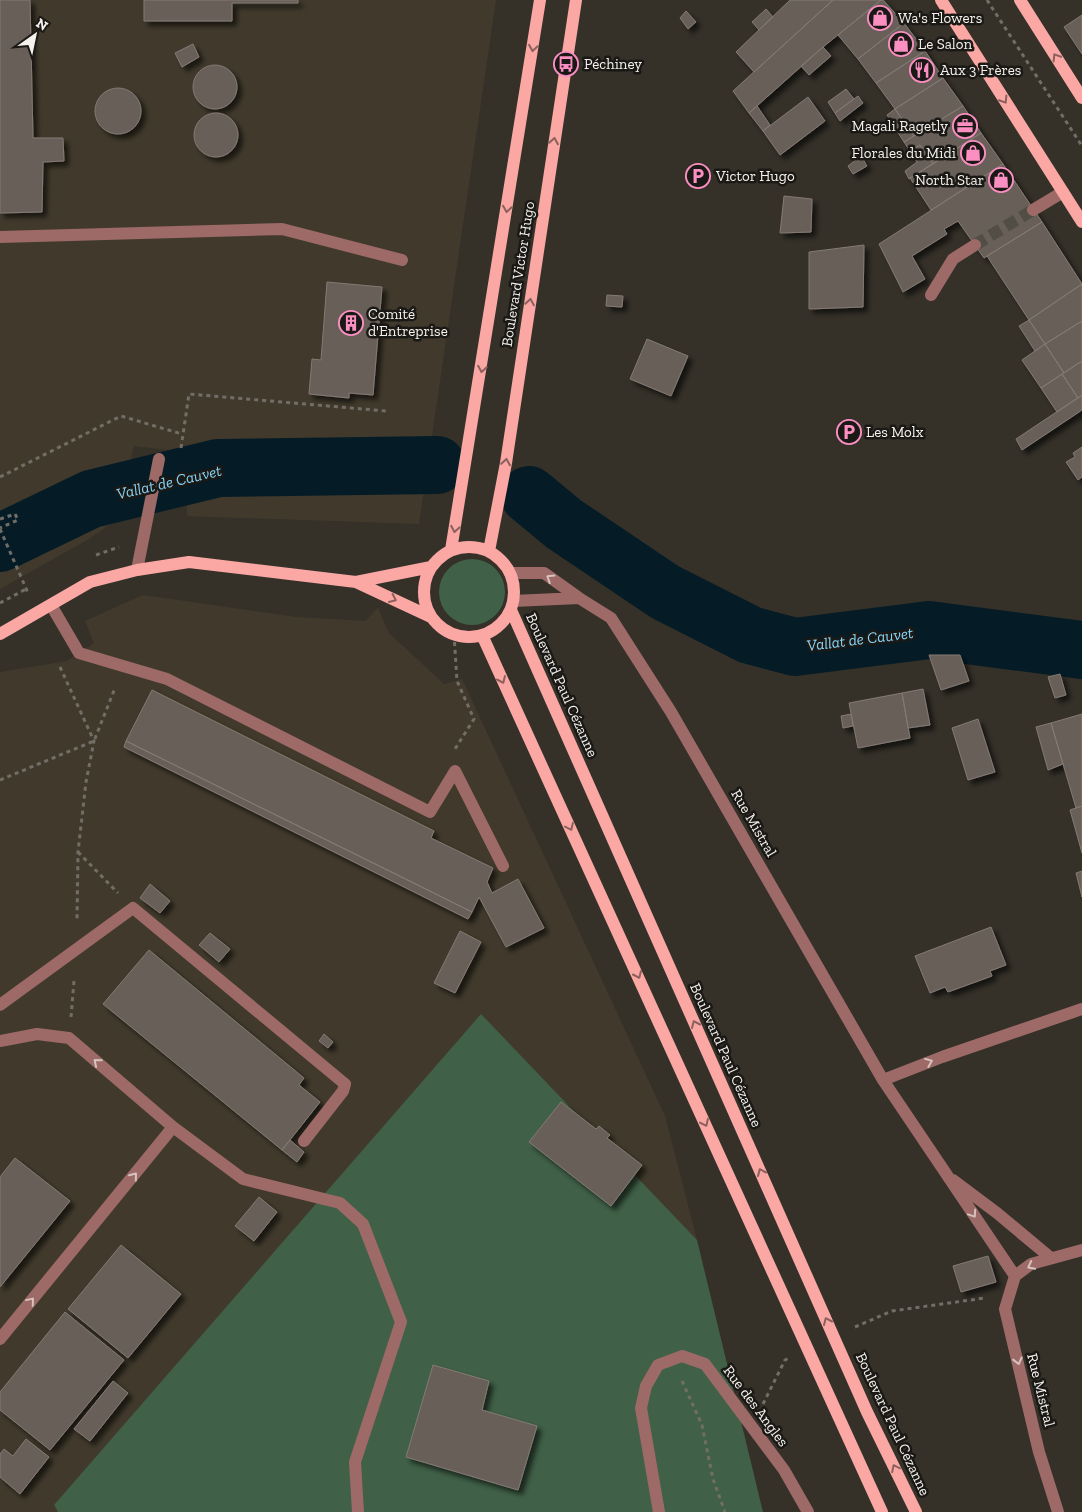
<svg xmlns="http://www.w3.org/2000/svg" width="1082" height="1512" font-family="'Zilla Slab',serif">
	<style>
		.built { fill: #413a2c }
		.green { fill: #406047 }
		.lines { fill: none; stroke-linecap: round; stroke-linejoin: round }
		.river { stroke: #051c26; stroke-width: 58 }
		.building { fill: #685f59; stroke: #847a74; filter: url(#shadow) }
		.minor-tunnel { stroke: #524e46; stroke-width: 12; stroke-dasharray: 12 6; stroke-linecap: butt }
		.path { stroke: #726e67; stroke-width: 3; stroke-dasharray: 4 4; stroke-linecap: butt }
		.minor { stroke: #9d6a68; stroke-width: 12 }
		.major { stroke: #fba8a4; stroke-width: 12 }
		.oneway { stroke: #8b605d }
		.oneway2 { stroke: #d6c2be }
		.labels { text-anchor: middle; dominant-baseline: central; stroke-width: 5; stroke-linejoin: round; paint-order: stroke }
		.poi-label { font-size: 15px; fill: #f5f2ed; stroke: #1b1916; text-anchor: start }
		.street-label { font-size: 15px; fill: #f5f2ed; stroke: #1b1916 }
		.water-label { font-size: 16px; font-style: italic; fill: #86d5f9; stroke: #1b1916 }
	</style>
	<defs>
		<filter id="shadow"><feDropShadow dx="4.5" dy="4.5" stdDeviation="2.5" flood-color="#0009"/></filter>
	</defs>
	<rect width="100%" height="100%" fill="#353129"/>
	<path class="built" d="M0,0H496L419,524L187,516L185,452L134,446L117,519L89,539L0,589Z
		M143,595L296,617L365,621L378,608L389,633L444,684L462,679L665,1116L697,1240L602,1355L619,1512H0V672L67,661L94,643L85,621Z"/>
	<path class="green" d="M439 592a33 33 0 1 1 66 0a33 33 0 1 1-66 0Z
		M481,1014L697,1240L763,1512H58L54,1505Z"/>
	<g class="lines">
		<path class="river" d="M529,495L564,524L665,592L750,635L795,647L929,630L1082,650
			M0,543L91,499L218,468L437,465"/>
	</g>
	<path class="building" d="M0,0H30L33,138H63L64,161L43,162L42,212L0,213Z
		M144,0H298V3H232V21H144Z
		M790,0H833L754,72L736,52Z
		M833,0H881L823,47L749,113L733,91Z
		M881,0H883L904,23L858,59L838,35Z
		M766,9L773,17L759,30L752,22Z
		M686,11L696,22L688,29L680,18Z
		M1082,15V54L1064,27Z
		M904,23L925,51L876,83L858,59Z
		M193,44L199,57L182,67L175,53Z
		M823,47L831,56L809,75L801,66Z
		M925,51L943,78L895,109L876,83Z
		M193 87a22 22 0 1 1 44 0a22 22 0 1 1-44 0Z
		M943,78L963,106L914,136L895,109Z
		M95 111a23 23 0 1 1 46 0a23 23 0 1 1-46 0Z
		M846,89L854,99L835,113L828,102Z
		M858,96L863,103L840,121L835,113Z
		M808,97L825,121L780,155L763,131Z
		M757,106L770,125L763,131L749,113Z
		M963,106L981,133L933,164L920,145L910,151L904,142Z
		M895,109L914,136L904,142L887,115Z
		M194 135a22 22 0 1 1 44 0a22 22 0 1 1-44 0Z
		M981,133L1003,164L931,210L910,178Z
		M920,145L933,164L909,179L905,171L917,162L910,151Z
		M861,156L867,166L853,174L848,166Z
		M1003,164L1042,222L984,258L958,221L944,229L947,234L912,256L925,279L903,292L879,244Z
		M784,196L812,199L811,232L780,233Z
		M1042,222L1082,284L1029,320L987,256Z
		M864,245L863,307L809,309V252Z
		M327,282L382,287L373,395L349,393V398L309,394L312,359L321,360Z
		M1082,284V321L1045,344L1029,320Z
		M607,295L623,296L622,307L606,306Z
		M1029,320L1045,344L1035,351L1019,326Z
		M1082,321V361L1064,373L1045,344Z
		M647,339L688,356L671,396L630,379Z
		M1045,344L1064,373L1041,388L1022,360Z
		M1082,361V395L1078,398L1062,374Z
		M1062,374L1078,398L1057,412L1041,388Z
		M1082,395V410L1022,450L1016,439Z
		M1082,447V477L1078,480L1066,462L1075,457L1073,453Z
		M929,655H960L969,681L941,690Z
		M1060,674L1066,695L1055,698L1048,677Z
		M923,689L930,725L908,728L902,693Z
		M152,690L434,831L431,838L493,868L487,882L492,893L518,879L544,928L506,947L479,897L472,912L126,741Z
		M902,693L910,738L858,748L849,703Z
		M851,714L853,726L843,728L841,716Z
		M1082,714V806L1076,808L1051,723Z
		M978,719L995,772L968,780L952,728Z
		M1051,723L1063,764L1048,770L1036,727Z
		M126,741L410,881L472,912L468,919L124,747Z
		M1082,806V853L1070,810Z
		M1082,871V897L1076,873Z
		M150,884L170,901L160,913L140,898Z
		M991,927L1006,965L990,971L992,976L948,992L945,987L930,993L915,956Z
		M460,931L481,942L455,993L434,983Z
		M210,933L230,949L219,962L199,945Z
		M149,950L304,1078L299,1085L320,1102L282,1150L103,1004Z
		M324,1034L333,1042L328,1048L319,1041Z
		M561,1102L596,1129L599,1126L610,1135L607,1138L642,1165L611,1206L529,1142Z
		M290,1140L304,1152L297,1162L282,1150Z
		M15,1158L70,1201L0,1287V1177Z
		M259,1197L277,1212L254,1241L235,1226Z
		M121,1245L181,1294L128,1358L68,1309Z
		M988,1256L996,1282L961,1292L953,1266Z
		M65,1312L124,1360L50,1450L0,1410V1392Z
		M433,1365L489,1381L482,1410L537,1426L518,1490L406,1457Z
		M113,1381L128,1393L90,1441L74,1429Z
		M26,1439L49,1457L20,1494L0,1477V1454L4,1449L13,1456Z"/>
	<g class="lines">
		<path class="minor-tunnel" d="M975,245L1033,210"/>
		<path class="path" d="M987,0L1082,146
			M181,448L189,394L386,411
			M0,477L121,416L182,434
			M0,519L15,514L18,520L0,528
			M0,529L28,593
			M96,555L119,547
			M0,603L28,588
			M454,634L457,681L474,719L455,749
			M60,667L94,741L86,782L78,852L77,920
			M0,780L94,741L115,688
			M78,852L118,893
			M71,1017L74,981
			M855,1327L892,1311L985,1298
			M682,1381L702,1425L713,1479L725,1512
			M763,1404L785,1360L789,1358"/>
		<path class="minor" d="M1033,210L1063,192
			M0,237L282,229L402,260
			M931,295L953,259L975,245
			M137,570L159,459
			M510,573H544L579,598L513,601
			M579,598L611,618L671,712L883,1080L1015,1276L1005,1309L1039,1452L1058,1512
			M51,605L79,653L167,679L430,812L455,771L503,866
			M0,1005L133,908L345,1084L343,1091L304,1141
			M0,1041L37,1034L69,1038L173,1127L0,1339
			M883,1080L942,1057L1082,1009
			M173,1127L243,1179L340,1203L363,1224L401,1322L355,1462L358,1512
			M953,1180L997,1213L1051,1258
			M1015,1276L1031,1264L1082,1250
			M659,1512L641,1408L646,1386L658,1365L682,1356L705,1364L784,1470L808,1512"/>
		<path class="major" d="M941,0L1082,222
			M1020,0L1082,98
			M424 592a45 45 0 1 1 90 0a45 45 0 1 1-90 0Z
			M451,550L540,0
			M489,551L506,463L576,0
			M356,582L431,617
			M511,610L867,1412L916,1512
			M0,634L90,582L137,570L189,562L356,582L431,567
			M482,635L882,1512"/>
	</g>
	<defs><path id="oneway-chevron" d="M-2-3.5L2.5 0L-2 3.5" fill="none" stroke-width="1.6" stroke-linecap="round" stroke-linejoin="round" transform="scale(1.25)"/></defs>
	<g class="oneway">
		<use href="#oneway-chevron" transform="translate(533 48) rotate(99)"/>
		<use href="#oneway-chevron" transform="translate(1056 57) rotate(-122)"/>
		<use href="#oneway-chevron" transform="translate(1004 100) rotate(58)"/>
		<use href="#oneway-chevron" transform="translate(554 141) rotate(-81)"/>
		<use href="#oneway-chevron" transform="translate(507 209) rotate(99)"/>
		<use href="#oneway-chevron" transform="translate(530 302) rotate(-81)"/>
		<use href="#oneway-chevron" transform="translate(482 369) rotate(99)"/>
		<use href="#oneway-chevron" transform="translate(506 462) rotate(-81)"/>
		<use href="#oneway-chevron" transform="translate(455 529) rotate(100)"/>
		<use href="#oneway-chevron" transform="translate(393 599) rotate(25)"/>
		<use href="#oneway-chevron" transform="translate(502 680) rotate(66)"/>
		<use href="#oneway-chevron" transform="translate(570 827) rotate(65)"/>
		<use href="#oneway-chevron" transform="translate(638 975) rotate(66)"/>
		<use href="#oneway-chevron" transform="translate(695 1024) rotate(-114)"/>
		<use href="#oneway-chevron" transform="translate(705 1123) rotate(65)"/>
		<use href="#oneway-chevron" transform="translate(761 1172) rotate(-114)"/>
		<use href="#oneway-chevron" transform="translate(827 1321) rotate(-114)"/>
		<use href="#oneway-chevron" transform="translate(895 1468) rotate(-116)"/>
	</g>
	<g class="oneway2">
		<use href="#oneway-chevron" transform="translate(550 578) rotate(-148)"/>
		<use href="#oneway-chevron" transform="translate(97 1062) rotate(-140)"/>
		<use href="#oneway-chevron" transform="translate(929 1062) rotate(-22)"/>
		<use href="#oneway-chevron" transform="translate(134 1176) rotate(-51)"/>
		<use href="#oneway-chevron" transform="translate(973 1214) rotate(56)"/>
		<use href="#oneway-chevron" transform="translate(1031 1266) rotate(153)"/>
		<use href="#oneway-chevron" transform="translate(31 1301) rotate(-50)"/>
		<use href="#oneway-chevron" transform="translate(1018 1361) rotate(76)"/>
	</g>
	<defs>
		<symbol id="shop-ring" viewBox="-11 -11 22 22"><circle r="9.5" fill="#1b1916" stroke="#fc8fc2" stroke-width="1.5"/><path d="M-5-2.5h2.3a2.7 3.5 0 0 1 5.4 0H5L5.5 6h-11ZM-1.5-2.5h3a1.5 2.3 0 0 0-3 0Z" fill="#fc8fc2"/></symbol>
		<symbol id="bus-ring" viewBox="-11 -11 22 22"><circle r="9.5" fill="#1b1916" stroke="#fc8fc2" stroke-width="1.5"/><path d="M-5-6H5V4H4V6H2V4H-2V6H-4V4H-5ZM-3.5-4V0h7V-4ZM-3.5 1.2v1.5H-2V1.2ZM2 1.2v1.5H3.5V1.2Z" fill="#fc8fc2"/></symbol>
		<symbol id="restaurant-ring" viewBox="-11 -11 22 22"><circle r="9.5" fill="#1b1916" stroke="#fc8fc2" stroke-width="1.5"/><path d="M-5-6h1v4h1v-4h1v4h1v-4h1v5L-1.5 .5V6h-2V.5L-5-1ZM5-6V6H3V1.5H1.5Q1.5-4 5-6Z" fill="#fc8fc2"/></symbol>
		<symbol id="office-ring" viewBox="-11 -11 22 22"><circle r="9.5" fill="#1b1916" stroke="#fc8fc2" stroke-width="1.5"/><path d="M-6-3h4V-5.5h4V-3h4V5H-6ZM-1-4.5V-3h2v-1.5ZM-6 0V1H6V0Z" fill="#fc8fc2"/></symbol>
		<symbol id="parking-ring" viewBox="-11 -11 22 22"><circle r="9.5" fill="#1b1916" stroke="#fc8fc2" stroke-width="1.5"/><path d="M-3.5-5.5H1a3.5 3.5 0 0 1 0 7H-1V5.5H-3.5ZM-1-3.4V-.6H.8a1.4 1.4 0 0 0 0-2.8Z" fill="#fc8fc2"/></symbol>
		<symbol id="building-ring" viewBox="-11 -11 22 22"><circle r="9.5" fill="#1b1916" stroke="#fc8fc2" stroke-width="1.5"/><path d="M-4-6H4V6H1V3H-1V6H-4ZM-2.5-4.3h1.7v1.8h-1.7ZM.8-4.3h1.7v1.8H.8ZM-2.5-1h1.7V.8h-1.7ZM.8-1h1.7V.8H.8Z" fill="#fc8fc2"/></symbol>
	</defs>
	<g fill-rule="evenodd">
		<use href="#shop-ring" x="866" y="4" width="28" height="28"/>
		<use href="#shop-ring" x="887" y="30" width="28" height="28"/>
		<use href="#bus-ring" x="552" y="50" width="28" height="28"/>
		<use href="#restaurant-ring" x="908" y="56" width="28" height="28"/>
		<use href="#office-ring" x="951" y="112" width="28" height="28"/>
		<use href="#shop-ring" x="959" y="139" width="28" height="28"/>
		<use href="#parking-ring" x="684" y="162" width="28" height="28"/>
		<use href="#shop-ring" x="987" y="166" width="28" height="28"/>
		<use href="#building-ring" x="337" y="309" width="28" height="28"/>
		<use href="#parking-ring" x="835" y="418" width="28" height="28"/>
	</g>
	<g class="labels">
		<g class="poi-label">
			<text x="898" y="18">Wa's Flowers</text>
			<text x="918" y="44">Le Salon</text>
			<text x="584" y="64">Péchiney</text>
			<text x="940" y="70">Aux 3 Frères</text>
			<text x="948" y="126" text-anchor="end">Magali Ragetly</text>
			<text x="956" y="153" text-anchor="end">Florales du Midi</text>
			<text x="716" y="176">Victor Hugo</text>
			<text x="984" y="180" text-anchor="end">North Star</text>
			<text x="368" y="314">Comité<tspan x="368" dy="17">d'Entreprise</tspan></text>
			<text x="866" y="432">Les Molx</text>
		</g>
		<g class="street-label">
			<text transform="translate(518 274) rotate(-81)">Boulevard Victor Hugo</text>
			<text transform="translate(562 685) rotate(66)">Boulevard Paul Cézanne</text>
			<text transform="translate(754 823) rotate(60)">Rue Mistral</text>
			<text transform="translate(726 1055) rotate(66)">Boulevard Paul Cézanne</text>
			<text transform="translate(1041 1390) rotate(76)">Rue Mistral</text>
			<text transform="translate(756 1406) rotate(53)">Rue des Angles</text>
			<text transform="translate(893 1424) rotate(65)">Boulevard Paul Cézanne</text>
		</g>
		<g class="water-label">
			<text transform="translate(169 482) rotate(-13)">Vallat de Cauvet</text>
			<text transform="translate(860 639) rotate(-7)">Vallat de Cauvet</text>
		</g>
	</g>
	<g transform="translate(35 35) rotate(33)" stroke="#1b1916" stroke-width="4" paint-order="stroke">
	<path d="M0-4L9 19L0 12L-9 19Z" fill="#f5f2ed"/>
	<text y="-8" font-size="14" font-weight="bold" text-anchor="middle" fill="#f5f2ed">N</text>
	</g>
</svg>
